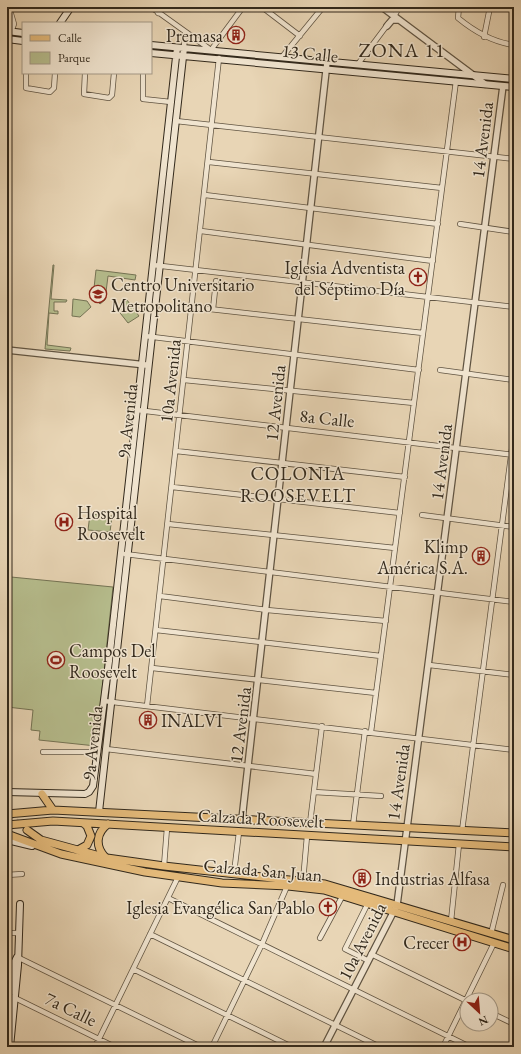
<svg xmlns="http://www.w3.org/2000/svg" width="521" height="1054" font-family="'EB Garamond',serif">
	<style>
		.green { fill: #b6bd8d; stroke: #747354 }
		.lines { fill: none; stroke-linecap: round; stroke-linejoin: round }
		.primary-tunnel { stroke: #c4b396; stroke-width: 7; stroke-dasharray: 7 3.5; stroke-linecap: butt }
		.minor-casing { stroke: #605442; stroke-width: 6 }
		.tertiary-casing { stroke: #605442; stroke-width: 8 }
		.secondary-casing { stroke: #32291c; stroke-width: 8 }
		.primary-casing { stroke: #32291c; stroke-width: 9 }
		.trunk-casing { stroke: #32291c; stroke-width: 9 }
		.minor { stroke: #f0e4cf; stroke-width: 4.5 }
		.tertiary { stroke: #f0e4cf; stroke-width: 5.5 }
		.secondary { stroke: #f0e4cf; stroke-width: 6 }
		.primary { stroke: #e4ba7a; stroke-width: 7 }
		.trunk { stroke: #e4ba7a; stroke-width: 7 }
		.labels { text-anchor: middle; dominant-baseline: central; stroke-width: 3; stroke-linejoin: round; paint-order: stroke }
		.poi-label { font-size: 18px; fill: #32291c; stroke: #f0e4cf; text-anchor: end }
		.street-label { font-size: 18px; fill: #32291c; stroke: #f0e4cf }
		.neighbourhood-label { font-size: 19px; letter-spacing: 1px; fill: #32291c; stroke: #f0e4cf }
		.quarter-label { font-size: 20px; letter-spacing: 1px; fill: #32291c; stroke: #f0e4cf }
	</style>
	<rect width="100%" height="100%" fill="#e8d5b5"/>
	<filter id="stains"><feTurbulence type="fractalNoise" baseFrequency=".005" numOctaves="4"/><feColorMatrix values="0 0 0 0 .2 0 0 0 0 .09 0 0 0 0 .02 0 0 0 .5 -.17"/></filter>
	<radialGradient id="worn" r=".72"><stop offset=".6" stop-color="#630" stop-opacity="0"/><stop offset="1" stop-color="#630" stop-opacity=".3"/></radialGradient>
	<path class="green" d="M53,265H54L51,299L67,300L66,302H54V311H58V314L49,313L47,345L71,348L70,351L45,349Z
		M96,270L136,275L135,280L108,276L105,300L100,304L93,297Z
		M73,299L87,301L91,307L80,317L72,316Z
		M127,300L139,316L128,323L117,309Z
		M90,514L112,516L110,532L88,530Z
		M11,577L113,587L96,746L39,740L40,731L31,730L33,710L7,707V614Z"/>
	<g class="lines">
		<path class="primary-tunnel" d="M7,815L27,830"/>
		<defs>
			<path id="minor" d="M9,7L14,24L11,32
				M151,7L211,50L243,7
				M262,7L300,36
				M459,7L458,18C475,32 492,42 514,45
				M158,13L163,7
				M396,13L399,7
				M484,37L490,7
				M184,48L185,32
				M282,57L323,7
				M358,64L388,24
				M26,73V88L50,92L54,88L55,73
				M85,73L84,94L109,98L112,95L114,73
				M143,73V99L171,102
				M176,121L514,159
				M209,162L442,188
				M205,195L438,224
				M460,224L514,232
				M201,231L433,261
				M153,265L514,307
				M192,307L423,333
				M213,309L216,281
				M145,336L419,370
				M440,370L514,380
				M184,380L414,403
				M137,410L514,455
				M176,451L405,477
				M172,487L400,513
				M422,515L514,527
				M168,524L395,548
				M125,554L514,602
				M160,596L267,610L386,621
				M156,630L381,656
				M429,665L514,675
				M152,668L376,693
				M104,701L514,750
				M147,706L219,58
				M371,732L456,81
				M106,749L316,774
				M43,752H98
				M314,792L381,796
				M310,823L322,726
				M353,825L365,731
				M462,831L514,433
				M164,866L167,828
				M234,873L239,832
				M7,875L22,874
				M303,881L307,836
				M168,898L470,1047
				M451,921L459,844
				M7,933H18
				M150,934L380,1047
				M491,934L503,885
				M320,938L343,895
				M371,954L467,1001
				M17,957L201,1047
				M367,960L345,949L368,903
				M133,969L292,1047
				M15,998L115,1047
				M491,1013L514,1024
				M10,1044L22,1047
				M95,1047L178,877
				M212,1047L262,944L288,884
				M443,1047L494,943"/>
			<path id="tertiary" d="M382,7L485,84
				M387,26L392,20H398
				M7,350L146,365
				M242,819L327,62
				M324,1047L397,905L503,86"/>
			<path id="secondary" d="M60,23L71,7
				M7,31L23,33
				M7,39L23,41
				M151,45L514,79
				M151,53L514,87
				M7,792L85,794L89,792L93,786L109,661L177,48
				M99,812L184,48
				M7,840L32,846
				M12,991L13,965L17,957
				M11,1002V1023
				M10,1047L18,965L20,904"/>
			<path id="primary" d="M27,830L41,840L107,858L164,866L325,884L514,940
				M7,834L61,854L145,872L222,883L288,886L324,890L514,949"/>
			<path id="trunk" d="M42,794L53,810
				M7,814L53,810L514,833
				M7,825L53,821L514,847
				M78,850L87,845L91,836L87,826L83,823
				M105,857C95,846 96,833 108,824"/>
		</defs>
		<use href="#minor" class="minor-casing"/>
		<use href="#tertiary" class="tertiary-casing"/>
		<use href="#secondary" class="secondary-casing"/>
		<use href="#primary" class="primary-casing"/>
		<use href="#trunk" class="trunk-casing"/>
		<use href="#minor" class="minor"/>
		<use href="#tertiary" class="tertiary"/>
		<use href="#secondary" class="secondary"/>
		<use href="#primary" class="primary"/>
		<use href="#trunk" class="trunk"/>
	</g>
	<defs>
		<symbol id="building-ring" viewBox="-11 -11 22 22"><circle r="9.5" fill="#f0e4cf" stroke="#8f2418" stroke-width="1.5"/><path d="M-4-6H4V6H1V3H-1V6H-4ZM-2.5-4.3h1.7v1.8h-1.7ZM.8-4.3h1.7v1.8H.8ZM-2.5-1h1.7V.8h-1.7ZM.8-1h1.7V.8H.8Z" fill="#8f2418"/></symbol>
		<symbol id="church-ring" viewBox="-11 -11 22 22"><circle r="9.5" fill="#f0e4cf" stroke="#8f2418" stroke-width="1.5"/><path d="M-1.2-6h2.4v3.5h3.3v2.4h-3.3V6h-2.4V-.1h-3.3v-2.4h3.3Z" fill="#8f2418"/></symbol>
		<symbol id="university-ring" viewBox="-11 -11 22 22"><circle r="9.5" fill="#f0e4cf" stroke="#8f2418" stroke-width="1.5"/><path d="M0-5L7-2L0 1L-7-2ZM-4 1L0 2.5L4 1V4Q0 6-4 4Z" fill="#8f2418"/></symbol>
		<symbol id="hospital-ring" viewBox="-11 -11 22 22"><circle r="9.5" fill="#f0e4cf" stroke="#8f2418" stroke-width="1.5"/><path d="M-5-5h3v3.5h4V-5h3V5h-3V1.5h-4V5h-3Z" fill="#8f2418"/></symbol>
		<symbol id="stadium-ring" viewBox="-11 -11 22 22"><circle r="9.5" fill="#f0e4cf" stroke="#8f2418" stroke-width="1.5"/><path d="M0-5a6.5 5 0 1 0 0 10a6.5 5 0 1 0 0-10ZM-3.5-1.8h7v3.6h-7Z" fill="#8f2418"/></symbol>
	</defs>
	<g fill-rule="evenodd">
		<use href="#building-ring" x="226" y="25" width="20" height="20"/>
		<use href="#church-ring" x="408" y="267" width="20" height="20"/>
		<use href="#university-ring" x="88" y="284" width="20" height="20"/>
		<use href="#hospital-ring" x="54" y="512" width="20" height="20"/>
		<use href="#building-ring" x="471" y="546" width="20" height="20"/>
		<use href="#stadium-ring" x="46" y="650" width="20" height="20"/>
		<use href="#building-ring" x="138" y="710" width="20" height="20"/>
		<use href="#building-ring" x="352" y="868" width="20" height="20"/>
		<use href="#church-ring" x="318" y="897" width="20" height="20"/>
		<use href="#hospital-ring" x="452" y="932" width="20" height="20"/>
	</g>
	<g class="labels">
		<g class="poi-label">
			<text x="223" y="35">Premasa</text>
			<text x="405" y="267">Iglesia Adventista<tspan x="405" dy="21">del Séptimo Día</tspan></text>
			<text x="111" y="284" text-anchor="start">Centro Universitario<tspan x="111" dy="21">Metropolitano</tspan></text>
			<text x="77" y="512" text-anchor="start">Hospital<tspan x="77" dy="21">Roosevelt</tspan></text>
			<text x="468" y="546">Klimp<tspan x="468" dy="21">América S.A.</tspan></text>
			<text x="69" y="650" text-anchor="start">Campos Del<tspan x="69" dy="21">Roosevelt</tspan></text>
			<text x="161" y="720" text-anchor="start">INALVI</text>
			<text x="375" y="878" text-anchor="start">Industrias Alfasa</text>
			<text x="315" y="907">Iglesia Evangélica San Pablo</text>
			<text x="449" y="942">Crecer</text>
		</g>
		<g class="street-label">
			<text transform="translate(310 53) rotate(6)">13 Calle</text>
			<text transform="translate(482 140) rotate(-83)">14 Avenida</text>
			<text transform="translate(170 381) rotate(-84)">10a Avenida</text>
			<text transform="translate(275 403) rotate(-84)">12 Avenida</text>
			<text transform="translate(327 418) rotate(6)">8a Calle</text>
			<text transform="translate(127 421) rotate(-84)">9a Avenida</text>
			<text transform="translate(441 462) rotate(-83)">14 Avenida</text>
			<text transform="translate(240 725) rotate(-83)">12 Avenida</text>
			<text transform="translate(92 743) rotate(-84)">9a Avenida</text>
			<text transform="translate(398 782) rotate(-82)">14 Avenida</text>
			<text transform="translate(261 818) rotate(3)">Calzada Roosevelt</text>
			<text transform="translate(263 870) rotate(5)">Calzada San Juan</text>
			<text transform="translate(362 941) rotate(-63)">10a Avenida</text>
			<text transform="translate(71 1009) rotate(26)">7a Calle</text>
		</g>
		<g class="neighbourhood-label">
			<text x="298" y="473">COLONIA<tspan x="298" dy="22">ROOSEVELT</tspan></text>
		</g>
		<g class="quarter-label">
			<text x="402" y="50">ZONA 11</text>
		</g>
	</g>
	<rect width="521" height="1054" fill="none" stroke="#e8d5b5" stroke-width="24"/>
	<rect x="8" y="8" width="505" height="1038" fill="none" stroke="#32291c" stroke-width="2"/>
	<rect x="12" y="12" width="497" height="1030" fill="none" stroke="#32291c"/>
	<rect x="22" y="22" width="130" height="52" fill="#f0e4cf" stroke="#a49987"/>
	<rect x="30" y="35" width="20" height="6" fill="#e4ba7a" stroke="#a49987"/>
	<text x="58" y="42" font-size="12" fill="#32291c">Calle</text>
	<rect x="30" y="52" width="20" height="12" fill="#b6bd8d" stroke="#a49987"/>
	<text x="58" y="62" font-size="12" fill="#32291c">Parque</text>
	<g transform="translate(479 1012) rotate(154)"><circle r="19" fill="#f0e4cf" stroke="#a49987"/>
	<path d="M0-3L7 15L0 10L-7 15Z" fill="#8f2418"/>
	<text y="-6" font-size="11" font-weight="bold" text-anchor="middle" fill="#32291c">N</text>
	</g>
	<rect width="100%" height="100%" filter="url(#stains)"/>
	<rect width="100%" height="100%" fill="url(#worn)"/>
</svg>
